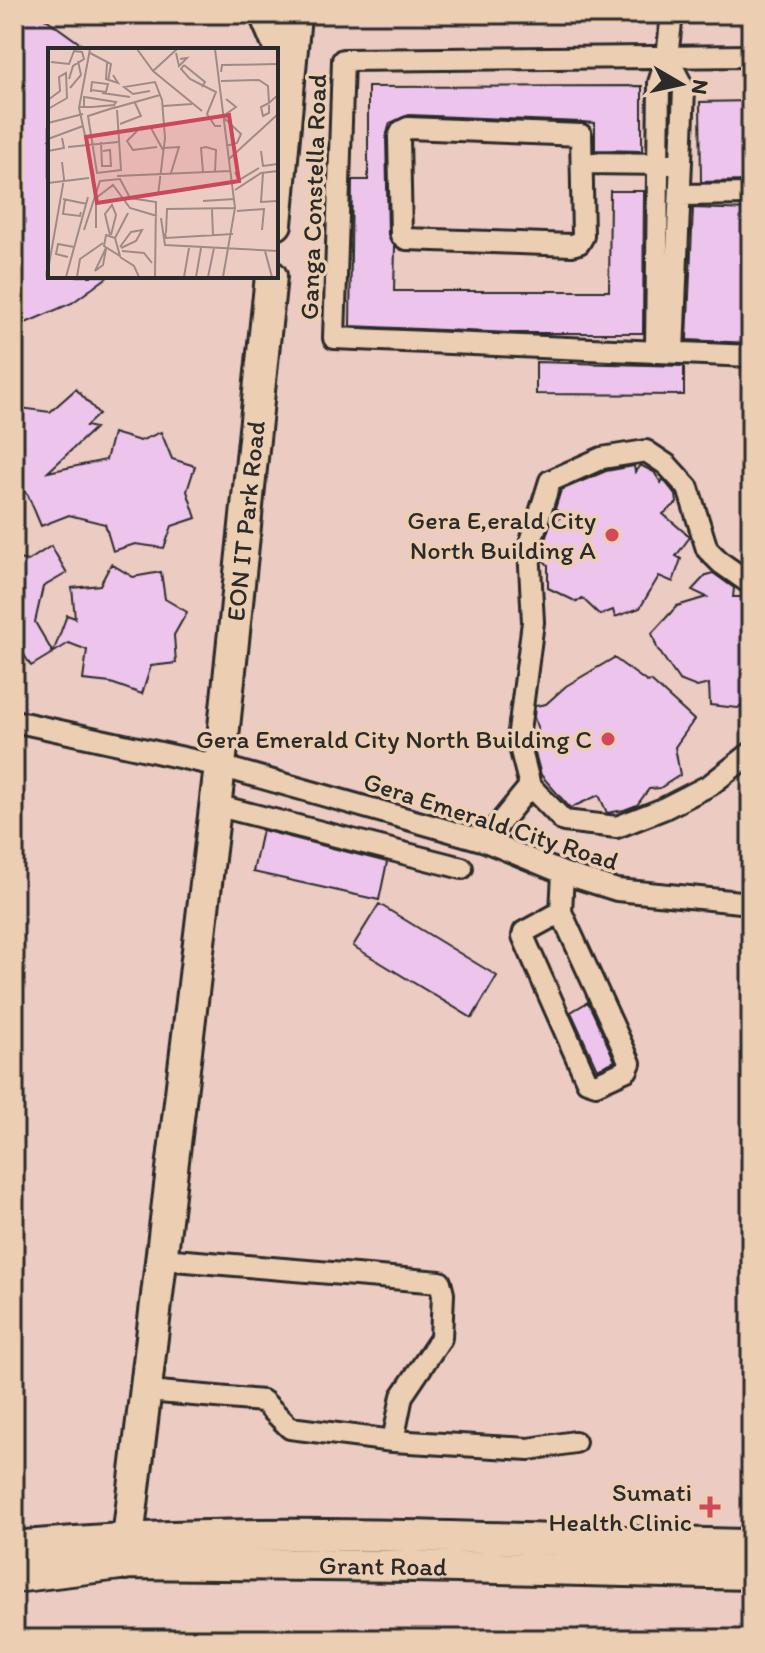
<svg xmlns="http://www.w3.org/2000/svg" width="765" height="1653" font-family="Itim,sans-serif">
	<style>
		.building { fill: #edc4ec; stroke: #2b2b2b; stroke-width: 2 }
		.lines { fill: none; stroke-linecap: round; stroke-linejoin: round }
		.street-casing { stroke: #2b2b2b; stroke-width: 26 }
		.secondary-casing { stroke: #2b2b2b; stroke-width: 36 }
		.street { stroke: #ecceb2; stroke-width: 20 }
		.secondary { stroke: #ecceb2; stroke-width: 30 }
		.poi-dot { fill: #d1495b; stroke: #ecceb2; stroke-width: 3 }
		.labels { text-anchor: middle; dominant-baseline: central; stroke-width: 7; stroke-linejoin: round; paint-order: stroke }
		.street-label { font-size: 26px; fill: #2b2b2b; stroke: #ecceb2 }
		.poi-label { font-size: 26px; fill: #2b2b2b; stroke: #ecceb2; text-anchor: end }
		.inset-road { fill: none; stroke: #9f8b86; stroke-width: 2 }
		.view { fill: #c94859; fill-opacity: 0.15; stroke: #c94859; stroke-width: 4 }
		.inset-edge { fill: none; stroke: #2b2b2b; stroke-width: 4 }
	</style>
	<rect width="100%" height="100%" fill="#eccbc3"/>
	<filter id="ink" filterUnits="userSpaceOnUse"><feTurbulence type="fractalNoise" baseFrequency=".0125" numOctaves="2"/><feDisplacementMap in="SourceGraphic" scale="16" xChannelSelector="R" yChannelSelector="G"/><feConvolveMatrix kernelMatrix="1 2 1 2 8 2 1 2 1" color-interpolation-filters="sRGB"/></filter>
	<g filter="url(#ink)">
		<path class="building" d="M14,14H39L89,50H50V276H109L72,303L14,328V182L22,176L14,164Z
			M642,86V151L595,150V123L582,122L409,115L390,123L386,137L388,235L395,246L394,291H609L610,191H644L643,333H512L350,326L352,180H368V87Z
			M751,101V153H747V181L701,182L700,102Z
			M693,208L751,210L747,313H751V343L687,340Z
			M536,362L684,366V395L536,394Z
			M76,389L99,414L86,426L95,428L48,472L106,460L113,433L140,441L161,432L172,459L195,466L187,491L196,518L172,526L164,548L135,544L113,551L105,524L69,515L41,526L28,495L14,480V452L21,408L50,412Z
			M640,465L654,472L661,483L663,479L676,495L677,503L663,514L690,537L676,556L681,559L673,582L659,576L640,608L615,617L613,610L600,615L582,598L577,602L548,588V565L543,560L542,550L551,521L566,516L555,509L561,490L606,471L634,466L635,472Z
			M51,546L67,573L43,587L35,622L53,653L67,615L75,618L72,588L100,585L111,564L133,577L161,572L165,599L187,612L174,635L176,663L151,666L142,694L111,683L83,680L87,650L69,643L31,666L21,650L14,655V558L28,561Z
			M713,573L734,588L733,597H751V696L738,708L710,705L709,684L697,687L679,680L657,648L652,633L677,606L707,597L692,590L706,575Z
			M614,658L647,682L651,681L694,720L675,747L680,775L660,788L649,789L637,805L624,810L607,813L599,795L570,808L541,775L532,742L538,730L534,717L535,706L546,704L566,686Z
			M262,830L387,862L379,900L253,872Z
			M379,904L497,976L472,1018L353,946Z
			M588,1002L615,1061L597,1069L571,1012Z"/>
		<g class="lines">
			<defs>
				<path id="street" d="M751,56L343,60L334,338L751,356
					M667,57L684,89L673,352
					M408,128L581,135L583,236L579,243L572,245L406,239L401,235L399,137L402,131Z
					M583,163L671,164
					M680,195L751,194
					M656,350L659,83L667,57L672,14
					M751,584L721,563L707,549L688,488L667,465L646,451L602,458L550,481L529,548L533,622L518,739L530,786L564,821L617,827L663,809L710,785L751,753
					M14,721L220,766L485,841L563,873L617,890L751,903
					M215,805L462,868
					M485,841L530,786
					M561,912L630,1063L627,1070L596,1084L587,1081L523,936L524,932L561,912L563,873
					M147,1391L263,1401L290,1428L393,1441L402,1396L441,1338L443,1294L440,1282L162,1259
					M393,1441L529,1449L575,1442"/>
				<g id="secondary">
					<path d="M265,14L289,71"/>
					<path d="M276,224L295,15"/>
					<path d="M14,1547C259,1523 505,1541 751,1545"/>
					<path id="s1" d="M125,1564L220,766L271,276"/>
					<path id="s2" d="M14,1577L128,1563L415,1566L751,1574"/>
				</g>
			</defs>
			<use href="#street" class="street-casing"/>
			<use href="#secondary" class="secondary-casing"/>
			<use href="#street" class="street"/>
			<use href="#secondary" class="secondary"/>
		</g>
	</g>
	<g class="poi-dot">
		<circle cx="612" cy="535" r="8"/>
		<circle cx="608" cy="739" r="8"/>
		<path d="M706 1495h8v8h8v8h-8v8h-8v-8h-8v-8h8z"/>
	</g>
	<g class="labels">
		<g class="street-label">
			<text transform="translate(313 197) rotate(-88)">Ganga Constella Road</text>
			<text stroke="none"><textPath href="#s1" startOffset="1050">EON IT Park Road</textPath></text>
			<text transform="translate(491 821) rotate(18)">Gera Emerald City Road</text>
			<text stroke="none"><textPath href="#s2" startOffset="370">Grant Road</textPath></text>
		</g>
		<g class="poi-label">
			<text x="596" y="520">Gera E,erald City<tspan x="596" dy="30">North Building A</tspan></text>
			<text x="592" y="739">Gera Emerald City North Building C</text>
			<text x="692" y="1492">Sumati<tspan x="692" dy="30">Health Clinic</tspan></text>
		</g>
	</g>
	<g transform="translate(48 48)">
		<rect width="230" height="230" fill="#eccbc3"/>
		<path class="inset-road" d="M42,1L31,60L46,129M89,1L105,23L154,63M167,1L187,160L175,229M42,5L63,16L60,33M128,5L131,18L139,10L132,11M3,14L21,16L26,3L34,4L36,11L25,18L21,31M59,15L58,31L70,35L65,27M136,17L133,21L142,31L168,44L159,66L167,78H173M136,17L157,34L154,39M105,23L129,1M173,24L174,17L230,16M173,33L211,32L220,38L221,55L230,47M22,40L33,27L30,13M102,43L85,46L76,39L107,34L114,52L117,90L110,147M43,44V42L44,34L60,36L58,44L43,42M54,45L82,49M0,52L12,43L11,29L18,25L19,50L0,61M221,55L213,59L215,68L221,65V57M115,58L144,56M31,59H44L66,57L68,54L36,49V59M68,59L40,68L49,125L73,122L69,62M66,60L112,47M178,66L188,59L178,51M174,68L193,86L189,95L178,98M0,75L35,66M72,76L93,68L87,55M0,91L35,78M53,94L54,118H63L62,102L55,103M20,99L70,94M109,99L85,102L79,93L93,79L103,80L115,102M115,100L131,99L123,125M0,103L16,100L14,90M213,103L215,118L230,116M181,111L230,66M155,124L153,100L158,99L168,102L167,124M187,124L191,132L211,120M215,125L213,154L230,153M69,128L182,123M0,135L41,130M187,142L213,125L230,123M15,151L39,156M17,152L15,166L32,168L33,164M155,153L186,151M164,161L165,188M189,163L216,161L214,182M113,170L117,197L230,203M48,180V150L65,137L82,160L109,168M36,182L52,133L72,131L82,150L108,154L107,229M117,185L118,190L185,186M118,185L119,161L187,160M58,187L67,190L72,208L56,198ZM62,187L57,166L64,157L68,167L63,187M67,190L80,165M72,199L83,184L94,182L88,193L73,200M58,200L47,223L55,217L58,201M74,203L96,205L104,215M217,203L224,229M20,209L8,206L10,196L26,199M72,209L86,218L91,229M0,222L16,131L14,114M18,229L40,149M29,229L32,211L55,195M136,229L141,200M148,229L153,200M160,229L166,200"/>
		<path class="view" d="M181,67L191,133L49,155L38,89Z"/>
		<rect width="230" height="230" class="inset-edge"/>
	</g>
	<rect width="765" height="1653" fill="none" stroke="#ecceb2" stroke-width="48"/>
	<rect x="24" y="24" width="717" height="1605" fill="none" stroke="#2b2b2b" stroke-width="3" filter="url(#ink)"/>
	<g transform="translate(681 84) rotate(99)" stroke="#ecceb2" stroke-width="6" paint-order="stroke">
	<path d="M0-6L14 30L0 20L-14 30Z" fill="#2b2b2b"/>
	<text y="-12" font-size="22" font-weight="bold" text-anchor="middle" fill="#2b2b2b">N</text>
	</g>
</svg>
